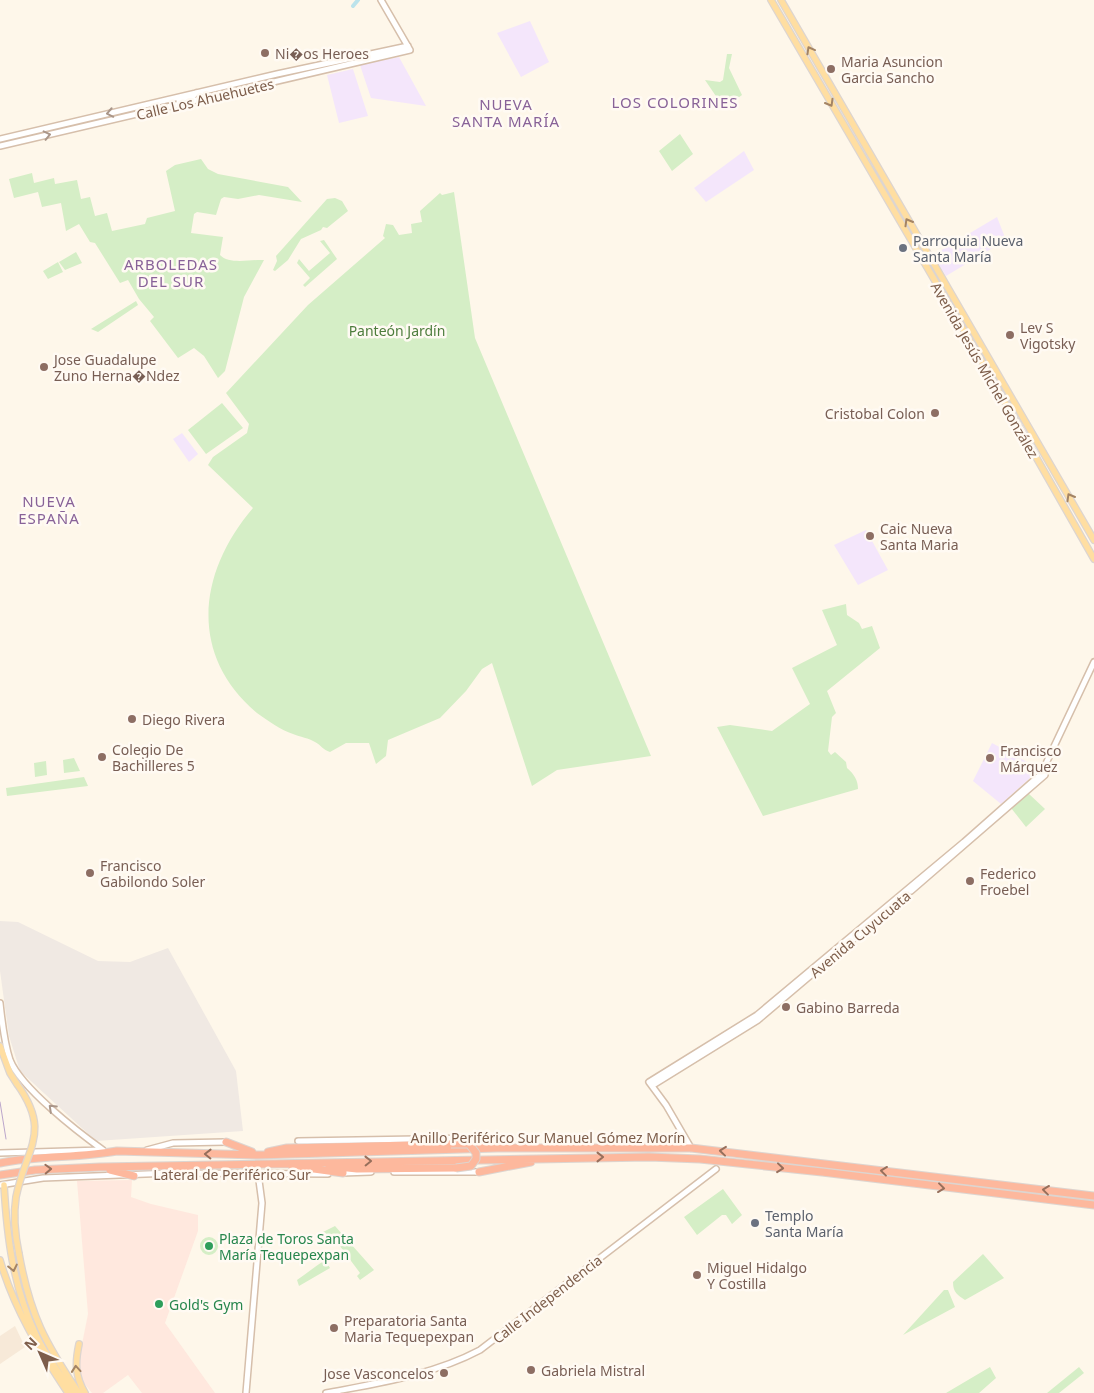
<svg xmlns="http://www.w3.org/2000/svg" width="1094" height="1393" font-family="'Noto Sans',sans-serif">
	<style>
		.residential { fill: #f7e9d8 }
		.commercial { fill: #ffe8de }
		.industrial { fill: #f0e9e3 }
		.education { fill: #f4e6fb }
		.green { fill: #d5eec6 }
		.lines { fill: none; stroke-linecap: round; stroke-linejoin: round }
		.canal { stroke: #bce3eb; stroke-width: 4 }
		.secondary-casing { stroke: #d6bfab; stroke-width: 8 }
		.primary-casing { stroke: #ddd5d0; stroke-width: 8 }
		.highway-casing { stroke: #ddd5d0; stroke-width: 9 }
		.secondary { stroke: #fff; stroke-width: 5 }
		.primary { stroke: #ffdea1; stroke-width: 5.5 }
		.highway { stroke: #fdb89d; stroke-width: 7 }
		.tram { stroke: #bba5cb; stroke-width: 1 }
		.primary-bridge-casing { stroke: #ddd5d0; stroke-width: 8; stroke-linecap: butt }
		.highway-bridge-casing { stroke: #ddd5d0; stroke-width: 9; stroke-linecap: butt }
		.primary-bridge { stroke: #ffdea1; stroke-width: 5.5 }
		.highway-bridge { stroke: #fdb89d; stroke-width: 7 }
		.oneway { stroke: #a48464 }
		.oneway2 { stroke: #aa9689 }
		.oneway3 { stroke: #976f5b }
		.education-dot { fill: #8d6e63; stroke: #fffaf3; stroke-width: 2 }
		.worship-dot { fill: #6b7280; stroke: #fffaf3; stroke-width: 2 }
		.leisure-dot { fill: #2e9e5b; stroke: #fffaf3; stroke-width: 2 }
		.labels { text-anchor: middle; dominant-baseline: central; stroke-width: 5; stroke-linejoin: round; paint-order: stroke }
		.education-label { font-size: 14px; fill: #785e54; stroke: #fffaf3; text-anchor: start }
		.street-label { font-size: 14px; fill: #7d5d4a; stroke: #fffaf3 }
		.worship-label { font-size: 14px; fill: #5b616d; stroke: #fffaf3; text-anchor: start }
		.park-label { font-size: 14px; fill: #4e7d3d; stroke: #fffaf3 }
		.leisure-label { font-size: 14px; fill: #27864d; stroke: #fffaf3; text-anchor: start }
		.neighbourhood-label { font-size: 15px; letter-spacing: 1px; fill: #886298; stroke: #fffaf3 }
	</style>
	<rect width="100%" height="100%" fill="#fef7ea"/>
	<path class="residential" d="M15,1326L25,1347L0,1364V1336Z"/>
	<path class="commercial" d="M132,1180L131,1197L151,1204L198,1215V1231L165,1323L215,1393H142L128,1375L103,1393H92L80,1378L77,1369L88,1314L77,1181Z"/>
	<path class="industrial" d="M0,921L18,922L98,961L130,962L168,948L236,1071L243,1131L96,1141L20,1071L9,1036L0,971Z"/>
	<path class="education" d="M530,21L549,62L521,77L497,33Z
		M399,57L426,106L371,98L360,65Z
		M353,69L368,116L339,123L327,75Z
		M744,151L754,170L706,202L694,188Z
		M997,217L1006,240L946,276L933,255Z
		M182,433L198,454L189,462L173,439Z
		M866,530L888,570L858,585L834,545Z
		M992,743L1040,769L1001,804L973,781Z"/>
	<path class="green" d="M727,54H732L729,68L742,95L724,108L705,80L720,82L723,80Z
		M680,134L693,154L672,171L659,151Z
		M201,159L208,169L218,174L288,187L302,202L259,195L238,199L224,197L221,199L216,215L197,212L194,214L191,233L223,237L220,255C229,265 252,259 264,260L244,297L225,371L218,378L204,356L194,348L178,358L150,321L154,317L139,299L128,280L120,283L95,243L90,242L79,224L66,231L61,203L42,207L38,192L14,198L9,179L32,173L34,183L54,178L55,184L77,180L81,199L90,197L95,216L107,213L112,231L145,224L147,218L175,211L166,171L175,165Z
		M454,192L475,338L651,756L557,770L532,786L492,663L482,669L466,691L440,718L388,740L386,756L376,764L369,743H346L330,752C323,750 321,745 315,742C309,738 300,737 293,734C281,730 268,721 257,713C188,655 198,572 253,508L208,465L213,457L247,433L249,424L226,393L308,305L385,238L383,236L386,224L393,225L399,235L412,233L411,224L422,222L420,211L440,193L442,195Z
		M335,198L342,201L348,211L327,228L323,227L321,230L301,239L288,260L275,271L273,270L277,261L276,256L327,199Z
		M324,240L337,259L305,287L303,285L310,278L297,263L299,259L309,271L330,253L320,241Z
		M76,252L82,263L65,270L59,262Z
		M58,262L63,272L48,279L43,271Z
		M136,301L138,305L98,332L91,329Z
		M222,403L243,428L206,454L188,430Z
		M846,604L847,615L859,623L862,629L872,626L880,648L827,691L836,713L832,717L828,751L831,755L835,752L846,762L847,768C854,774 858,780 858,789L763,816L717,727L730,725L772,731L810,704L792,668L837,645L822,610Z
		M74,758L80,771L64,773L63,760Z
		M46,761L47,775L35,777L34,763Z
		M84,777L88,786L7,796L6,788Z
		M1028,793L1045,809L1026,827L1011,808Z
		M723,1189L742,1215L732,1224L726,1215H722L697,1235L684,1217Z
		M335,1226L374,1270L360,1280L357,1276L360,1273L331,1234L326,1237L323,1232Z
		M200 1246a9 9 0 1 1 18 0a9 9 0 1 1-18 0Z
		M983,1254L1004,1278L965,1300C958,1295 953,1293 953,1282Z
		M325,1260L330,1268L299,1286L297,1280C307,1273 316,1266 325,1260Z
		M944,1290H948L955,1307L903,1335Z
		M990,1367L996,1378L979,1393H946Z
		M1079,1367L1084,1373L1059,1393H1047Z"/>
	<g class="lines">
		<path class="canal" d="M353,6L358,0"/>
		<defs>
			<path id="secondary" d="M179,101L191,98L196,93
				M0,139L277,74L408,46
				M0,146L410,50L381,0
				M911,891L1045,775L1046,764
				M0,1003C2,1022 4,1042 10,1060C21,1088 78,1132 103,1150
				M653,1085L758,1020L889,909
				M298,1141L477,1138
				M691,1148L666,1105L649,1082L757,1015L964,842L1041,774L1094,662
				M147,1150L173,1143L226,1142
				M0,1153L102,1150
				M394,1172H479
				M342,1173L371,1172
				M0,1185L43,1178L171,1173L328,1174
				M246,1393L262,1203L258,1173
				M326,1393C379,1383 433,1375 480,1350L716,1169"/>
			<path id="primary" d="M771,0L966,334L1094,559
				M781,0L1094,540
				M0,1046L10,1073L17,1084
				M4,1185C7,1237 13,1287 36,1335C45,1355 60,1374 73,1393
				M19,1254C30,1315 45,1343 79,1393
				M0,1260C14,1309 40,1351 68,1393
				M79,1344C75,1363 75,1376 85,1393"/>
			<path id="highway" d="M477,1138L491,1148
				M226,1142L252,1152
				M268,1152L287,1148L451,1144
				M0,1163C39,1155 79,1158 117,1151L257,1155L497,1148H691L1094,1196
				M292,1166L343,1173
				M329,1166L357,1169L456,1168
				M110,1170L134,1176
				M479,1172L531,1162
				M171,1173L188,1168
				M0,1175L35,1170L100,1167L649,1157L700,1159L822,1172L1094,1205"/>
		</defs>
		<use href="#secondary" class="secondary-casing"/>
		<use href="#primary" class="primary-casing"/>
		<use href="#highway" class="highway-casing"/>
		<use href="#secondary" class="secondary"/>
		<use href="#primary" class="primary"/>
		<use href="#highway" class="highway"/>
		<path class="tram" d="M0,1102L6,1139"/>
		<defs>
			<path id="primary-bridge" d="M17,1084C52,1133 26,1147 16,1197C13,1216 15,1235 19,1254"/>
			<path id="highway-bridge" d="M451,1144H469L476,1153V1159L471,1166L456,1168"/>
		</defs>
		<use href="#primary-bridge" class="primary-bridge-casing"/>
		<use href="#highway-bridge" class="highway-bridge-casing"/>
		<use href="#primary-bridge" class="primary-bridge"/>
		<use href="#highway-bridge" class="highway-bridge"/>
	</g>
	<defs><path id="oneway-chevron" d="M-2-3.5L2.5 0L-2 3.5" fill="none" stroke-width="1.6" stroke-linecap="round" stroke-linejoin="round" transform="scale(1.25)"/></defs>
	<g class="oneway">
		<use href="#oneway-chevron" transform="translate(810 50) rotate(-119)"/>
		<use href="#oneway-chevron" transform="translate(830 103) rotate(60)"/>
		<use href="#oneway-chevron" transform="translate(908 222) rotate(-120)"/>
		<use href="#oneway-chevron" transform="translate(1070 497) rotate(-120)"/>
		<use href="#oneway-chevron" transform="translate(13 1268) rotate(78)"/>
		<use href="#oneway-chevron" transform="translate(76 1369) rotate(-95)"/>
	</g>
	<g class="oneway2">
		<use href="#oneway-chevron" transform="translate(110 113) rotate(169)"/>
		<use href="#oneway-chevron" transform="translate(47 135) rotate(-13)"/>
		<use href="#oneway-chevron" transform="translate(52 1108) rotate(-137)"/>
	</g>
	<g class="oneway3">
		<use href="#oneway-chevron" transform="translate(723 1151) rotate(-174)"/>
		<use href="#oneway-chevron" transform="translate(208 1154) rotate(-179)"/>
		<use href="#oneway-chevron" transform="translate(600 1157)"/>
		<use href="#oneway-chevron" transform="translate(368 1161) rotate(-1)"/>
		<use href="#oneway-chevron" transform="translate(780 1168) rotate(6)"/>
		<use href="#oneway-chevron" transform="translate(48 1169) rotate(-2)"/>
		<use href="#oneway-chevron" transform="translate(884 1171) rotate(-173)"/>
		<use href="#oneway-chevron" transform="translate(941 1188) rotate(7)"/>
		<use href="#oneway-chevron" transform="translate(1046 1190) rotate(-173)"/>
	</g>
	<g class="education-dot">
		<circle cx="265" cy="53" r="5"/>
		<circle cx="831" cy="69" r="5"/>
		<circle cx="1010" cy="335" r="5"/>
		<circle cx="44" cy="367" r="5"/>
		<circle cx="935" cy="413" r="5"/>
		<circle cx="870" cy="536" r="5"/>
		<circle cx="132" cy="719" r="5"/>
		<circle cx="102" cy="757" r="5"/>
		<circle cx="990" cy="758" r="5"/>
		<circle cx="90" cy="873" r="5"/>
		<circle cx="970" cy="881" r="5"/>
		<circle cx="786" cy="1007" r="5"/>
		<circle cx="697" cy="1275" r="5"/>
		<circle cx="334" cy="1328" r="5"/>
		<circle cx="531" cy="1370" r="5"/>
		<circle cx="444" cy="1373" r="5"/>
	</g>
	<g class="worship-dot">
		<circle cx="903" cy="248" r="5"/>
		<circle cx="755" cy="1223" r="5"/>
	</g>
	<g class="leisure-dot">
		<circle cx="209" cy="1246" r="5"/>
		<circle cx="159" cy="1304" r="5"/>
	</g>
	<g class="labels">
		<g class="education-label">
			<text x="275" y="53">Ni�os Heroes</text>
			<text x="841" y="61">Maria Asuncion<tspan x="841" dy="16">Garcia Sancho</tspan></text>
			<text x="1020" y="327">Lev S<tspan x="1020" dy="16">Vigotsky</tspan></text>
			<text x="54" y="359">Jose Guadalupe<tspan x="54" dy="16">Zuno Herna�Ndez</tspan></text>
			<text x="925" y="413" text-anchor="end">Cristobal Colon</text>
			<text x="880" y="528">Caic Nueva<tspan x="880" dy="16">Santa Maria</tspan></text>
			<text x="142" y="719">Diego Rivera</text>
			<text x="112" y="749">Colegio De<tspan x="112" dy="16">Bachilleres 5</tspan></text>
			<text x="1000" y="750">Francisco<tspan x="1000" dy="16">Márquez</tspan></text>
			<text x="100" y="865">Francisco<tspan x="100" dy="16">Gabilondo Soler</tspan></text>
			<text x="980" y="873">Federico<tspan x="980" dy="16">Froebel</tspan></text>
			<text x="796" y="1007">Gabino Barreda</text>
			<text x="707" y="1267">Miguel Hidalgo<tspan x="707" dy="16">Y Costilla</tspan></text>
			<text x="344" y="1320">Preparatoria Santa<tspan x="344" dy="16">Maria Tequepexpan</tspan></text>
			<text x="541" y="1370">Gabriela Mistral</text>
			<text x="434" y="1373" text-anchor="end">Jose Vasconcelos</text>
		</g>
		<g class="street-label">
			<text transform="translate(205 99) rotate(-13)">Calle Los Ahuehuetes</text>
			<text transform="translate(985 370) rotate(60)">Avenida Jesús Michel González</text>
			<text transform="translate(860 934) rotate(-40)">Avenida Cuyucuata</text>
			<text x="548" y="1137">Anillo Periférico Sur Manuel Gómez Morín</text>
			<text x="232" y="1174">Lateral de Periférico Sur</text>
			<text transform="translate(547 1299) rotate(-38)">Calle Independencia</text>
		</g>
		<g class="worship-label">
			<text x="913" y="240">Parroquia Nueva<tspan x="913" dy="16">Santa María</tspan></text>
			<text x="765" y="1215">Templo<tspan x="765" dy="16">Santa María</tspan></text>
		</g>
		<g class="park-label">
			<text x="397" y="330">Panteón Jardín</text>
		</g>
		<g class="leisure-label">
			<text x="219" y="1238">Plaza de Toros Santa<tspan x="219" dy="16">María Tequepexpan</tspan></text>
			<text x="169" y="1304">Gold's Gym</text>
		</g>
		<g class="neighbourhood-label">
			<text x="675" y="102">LOS COLORINES</text>
			<text x="506" y="104">NUEVA<tspan x="506" dy="17">SANTA MARÍA</tspan></text>
			<text x="171" y="264">ARBOLEDAS<tspan x="171" dy="17">DEL SUR</tspan></text>
			<text x="49" y="501">NUEVA<tspan x="49" dy="17">ESPAÑA</tspan></text>
		</g>
	</g>
	<g transform="translate(40 1353) rotate(315)" stroke="#fffaf3" stroke-width="4" paint-order="stroke">
	<path d="M0-4L9 19L0 12L-9 19Z" fill="#7d5d4a"/>
	<text y="-8" font-size="14" font-weight="bold" text-anchor="middle" fill="#7d5d4a">N</text>
	</g>
</svg>
